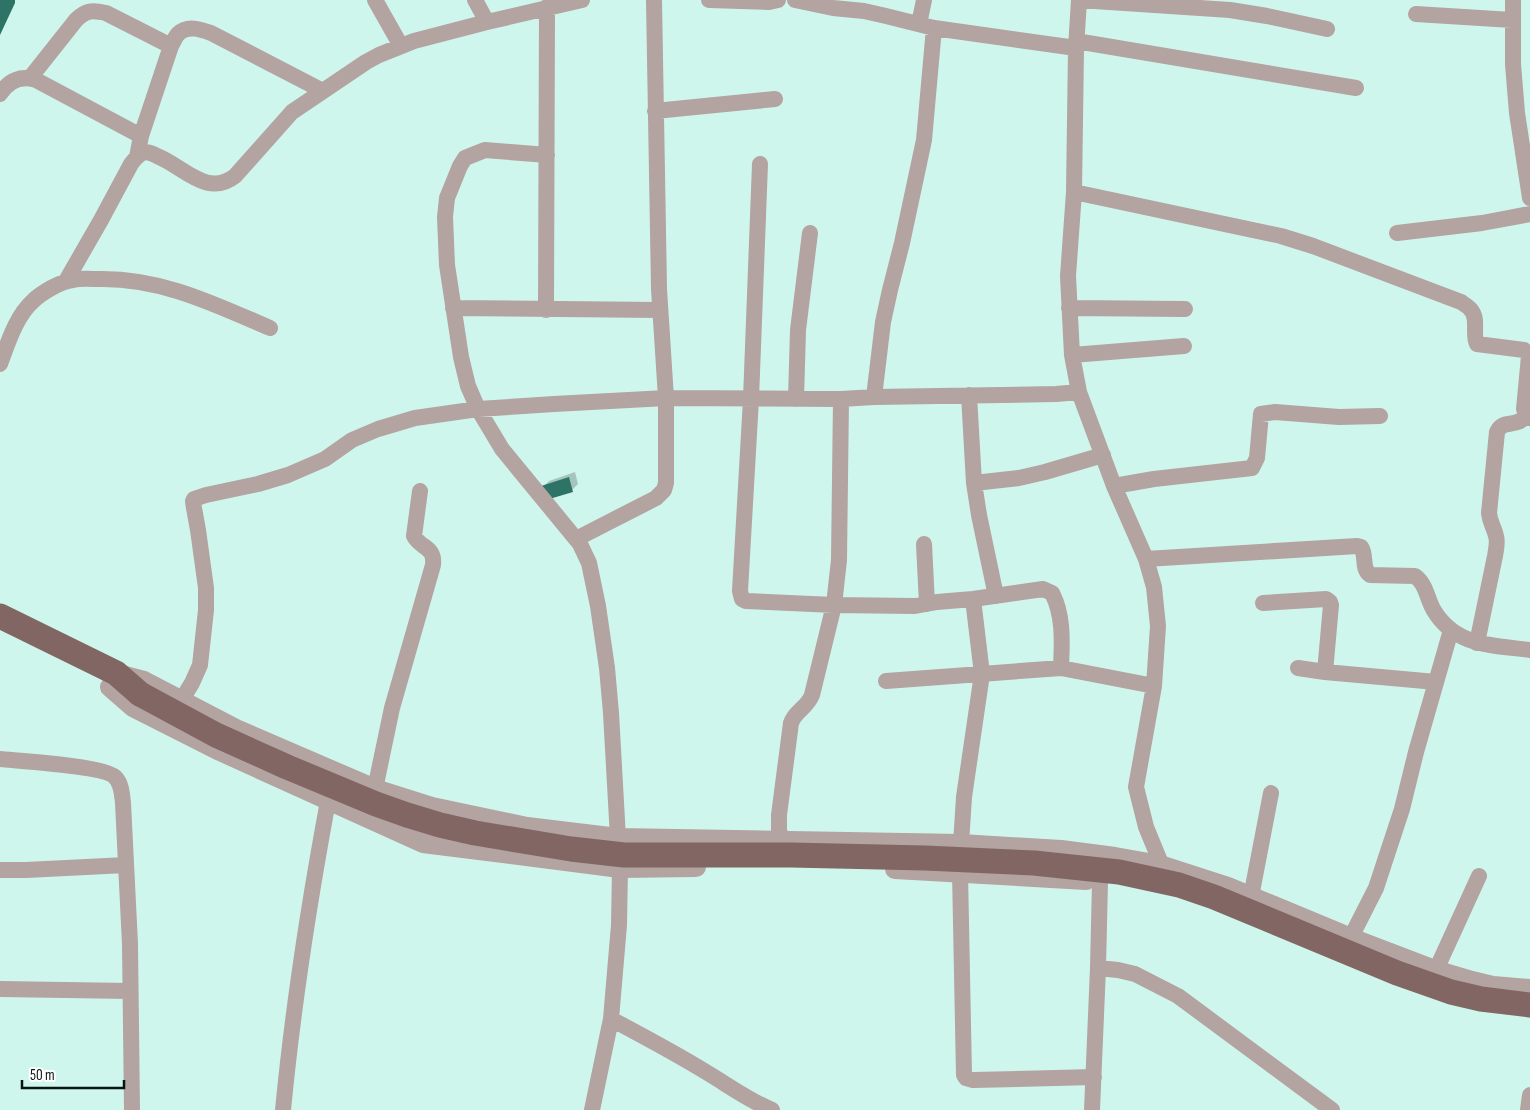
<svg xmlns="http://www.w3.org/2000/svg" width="1530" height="1110" font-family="'Sofia Sans Condensed',sans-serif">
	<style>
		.shadow { fill: #0003 }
		.building { fill: #2d7366 }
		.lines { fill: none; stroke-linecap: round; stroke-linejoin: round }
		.minor { stroke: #b3a3a1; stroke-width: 16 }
		.tertiary { stroke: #b3a3a1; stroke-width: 20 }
		.primary { stroke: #826663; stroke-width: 25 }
		.primary-bridge { stroke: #826663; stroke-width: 25 }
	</style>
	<rect width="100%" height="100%" fill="#cff6ed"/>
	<path class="shadow" d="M575,472L578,484L572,490L543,487L549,481Z"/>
	<path class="building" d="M0,0H15V3L0,35Z
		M569,477L573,492L546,500L541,486Z"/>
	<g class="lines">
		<path class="minor" d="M375,0L401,46
			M475,0L487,22
			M709,0L769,2L778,0
			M795,0L833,8L864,11L886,16L934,28L1076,48
			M1079,0L1076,48L1074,192L1068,276L1072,355L1079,392L1114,486L1146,559L1154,587L1158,626L1154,686L1136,787L1146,827L1160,861L1158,876
			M1079,0L1230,10L1267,16L1327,29
			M1513,0V64L1517,113L1530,198
			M1416,14L1512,20
			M919,24L924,0
			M1076,41L1356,88
			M30,78L76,20C86,10 92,10 106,13L171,46
			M0,94C9,80 21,75 36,80L141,136
			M655,111L775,99
			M547,155L485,150L465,158L460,166L447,198L445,217L447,265L461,357L468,386L478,409L502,449L580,544L589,563L598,606L607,668L611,713L618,838
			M137,157L141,136L171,46C173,43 175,37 178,34C187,25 200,29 211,33L323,91
			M760,164L751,399L740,591L742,599L746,601L834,605L915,606L937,602L973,599L1043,589L1052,593C1064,616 1062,643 1061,668
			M1074,192L1281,236L1313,246L1461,302C1464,304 1469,307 1471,310C1479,319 1472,334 1477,344L1524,350L1529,356L1524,409L1527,415L1530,418
			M1397,233L1482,223L1530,214
			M66,281L101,220L131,164C134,160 137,156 142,153C147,151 152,153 157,156C183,166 207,198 235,176L292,112L366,62L379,55L414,41L487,22L582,0
			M453,308L660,310
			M1069,308L1185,309
			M546,310L547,7
			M1072,355L1184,346
			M0,364C8,343 16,316 33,301C41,293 61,281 73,280C81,278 91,279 99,279C162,278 214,304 270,328
			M969,395L974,483L979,515L996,596
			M874,397L883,322L890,290L902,243L924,140L934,28
			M796,399L798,330L810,233
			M974,483L1019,478L1045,472L1103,455
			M1114,486L1154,479L1252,468L1257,458L1261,414L1275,412L1339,417L1380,416
			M576,539L656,498L664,490L666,483V398L659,289L654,0
			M924,544L927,604
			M1146,559L1357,546L1361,547C1367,556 1361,568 1370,575L1415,576C1426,584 1427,598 1433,609C1455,647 1492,645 1530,650
			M1263,603L1326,599L1330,602L1331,605L1325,672
			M1477,643L1495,556C1496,550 1498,542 1496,536C1494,527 1490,523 1489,513L1497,432C1502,421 1510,426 1520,421C1522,420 1525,417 1527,415
			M1298,668L1325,672L1436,682
			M886,681L1061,668L1154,686
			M181,701L192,683L200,665L206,610V588L198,530L194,508L193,501L194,499L206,495L258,484L288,475L325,459L352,440L378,429L415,418L478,409L554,404L666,398L841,399L874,397L1056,394L1079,392
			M0,759C20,761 105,766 115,777C122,784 122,795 123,803L130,944L132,1110
			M375,789L392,708L433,565C435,546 421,549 414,536L420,491
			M782,841L779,830V815L791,723C795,711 807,708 812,695L834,605L839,560L841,399
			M961,844L964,797L982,674L973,599
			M0,870H26L126,865
			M960,872L964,1075L966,1078L973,1080L1094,1077
			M1246,908L1251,897L1271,793
			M1346,947L1376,888L1402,809L1416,752L1451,630
			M1098,968L1118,970L1135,974L1178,996L1332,1110
			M1431,981L1479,876
			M0,989L130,991
			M611,1019C643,1036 675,1053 706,1072C728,1085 748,1100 772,1110
			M283,1110C293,1006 309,903 328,801
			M592,1110L611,1019L619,925L620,868
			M1092,1110L1098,968L1100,881
			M1528,1110L1530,1095"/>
		<path class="tertiary" d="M121,675L144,681L238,730L375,789L432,807L527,827L618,838L961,844L1061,850L1115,857L1160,865L1228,887L1351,938L1435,970L1472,981L1493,986L1530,989
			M110,687L133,707L220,751L423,843L620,868L696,867
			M895,869L1086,880"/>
		<path class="primary" d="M0,616L116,673L140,694"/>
		<path class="primary-bridge" d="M140,694L216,735L287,767L376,804L407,815L440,825L475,833L571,849L624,855H791L925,858L1034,863L1119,872L1179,885L1214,897L1397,973L1451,992L1481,999L1530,1005"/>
	</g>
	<path d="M22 1080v8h102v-8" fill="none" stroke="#071512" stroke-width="2.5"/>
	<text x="30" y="1080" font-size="15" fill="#071512" stroke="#ffffff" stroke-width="4" paint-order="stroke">50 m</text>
</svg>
